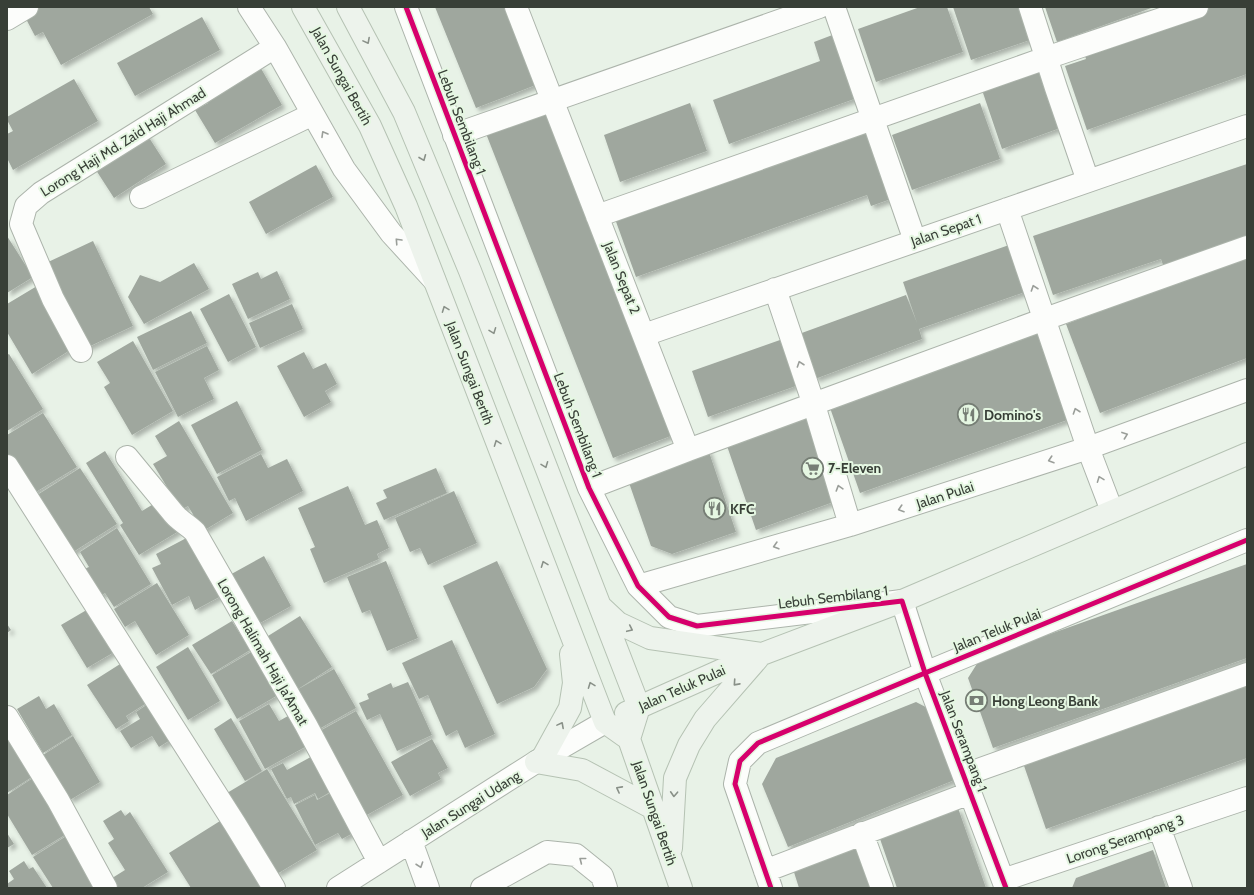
<svg xmlns="http://www.w3.org/2000/svg" width="1254" height="895" font-family="Cabin,sans-serif">
	<style>
		.building { fill: #9fa79e; filter: url(#shadow) }
		.lines { fill: none; stroke-linecap: round; stroke-linejoin: round }
		.minor-casing { stroke: #acb4ab; stroke-width: 24 }
		.major-casing { stroke: #b5c2b3; stroke-width: 24 }
		.minor { stroke: #fcfdfb; stroke-width: 22 }
		.major { stroke: #edf3ec; stroke-width: 22 }
		.cycleway-casing { stroke: #e5f7e2; stroke-width: 8 }
		.cycleway { stroke: #d6006c; stroke-width: 5 }
		.oneway { stroke: #899088 }
		.oneway2 { stroke: #9a9e99 }
		.labels { text-anchor: middle; dominant-baseline: central; stroke-width: 4; stroke-linejoin: round; paint-order: stroke }
		.street-label { font-size: 14px; fill: #383f37; stroke: #e5f7e2 }
		.poi-label { font-size: 14px; font-weight: bold; fill: #383f37; stroke: #e5f7e2; text-anchor: start }
	</style>
	<defs>
		<filter id="shadow"><feDropShadow dx="3.5" dy="3.5" stdDeviation="2" flood-color="#0004"/></filter>
	</defs>
	<rect width="100%" height="100%" fill="#e8f2e7"/>
	<path class="building" d="M39,7H149L153,14L61,65L43,32L35,36L24,15Z
		M435,7H511L541,83L476,108Z
		M920,7H947L963,52L876,82L858,29Z
		M953,7H1022L1033,39L971,60Z
		M1045,7H1154L1057,42Z
		M1209,7H1247V74L1087,130L1065,66L1086,59L1083,50Z
		M202,17L220,50L135,96L117,63Z
		M835,34L857,98L729,144L713,100L820,61L814,42Z
		M259,65L282,105L215,143L195,110L208,103L204,96Z
		M1041,66L1063,127L1002,149L981,87Z
		M74,79L98,121L13,170L7,158V134L13,131L7,120V117Z
		M690,103L707,151L620,182L604,135Z
		M980,103L1000,159L912,190L892,135Z
		M549,106L676,434L613,458L485,131Z
		M868,125L894,198L871,206L867,195L636,277L614,216Z
		M146,133L166,164L114,198L94,167Z
		M1247,164V239L1164,268L1161,259L1053,295L1033,236Z
		M316,165L333,197L266,234L249,202Z
		M7,236L33,277L7,293Z
		M93,241L133,326L86,348L46,263Z
		M1012,244L1028,291L919,329L922,339L815,379L799,334L906,295L917,323L903,282Z
		M1247,256V358L1100,413L1066,324Z
		M194,263L209,289L144,324L128,297L140,275L160,282Z
		M277,271L290,299L248,319L232,284L258,272L261,279Z
		M37,286L75,347L32,374L7,332V304Z
		M229,294L256,347L228,362L200,309Z
		M292,304L303,329L260,348L249,323Z
		M191,311L207,343L153,370L137,337Z
		M1042,330L1073,418L860,493L829,405Z
		M780,340L796,386L708,417L692,371Z
		M133,341L173,411L132,435L104,387L110,383L97,362Z
		M207,346L219,370L204,378L214,399L178,417L155,372Z
		M304,352L313,369L326,363L337,384L325,391L331,402L304,417L277,366Z
		M9,354L43,409L7,431V355Z
		M237,401L262,450L217,474L191,425Z
		M43,413L77,467L31,495L7,455V435Z
		M809,413L839,500L756,530L726,443Z
		M179,421L233,513L203,531L188,506L181,510L153,464L167,456L155,436Z
		M708,449L736,532L672,554L651,546L627,477Z
		M105,451L142,511L160,500L179,531L139,555L120,525L123,523L86,463Z
		M261,454L268,468L287,459L303,491L246,521L235,498L229,501L217,477Z
		M80,468L117,524L70,554L34,497Z
		M436,468L447,493L384,520L376,503L387,498L383,490Z
		M348,486L365,525L377,520L389,548L377,554L379,559L324,583L310,549L315,547L298,508Z
		M454,491L477,543L428,565L420,548L410,552L395,518Z
		M117,528L151,584L114,607L105,593L100,596L84,569L89,567L80,552Z
		M194,534L225,594L195,610L189,596L172,605L152,568L161,564L156,554Z
		M264,556L291,606L253,627L226,577Z
		M386,561L418,638L387,651L370,610L362,613L347,577Z
		M497,561L547,669L534,687L497,704L443,586Z
		M1247,564V658L993,748L968,678L980,659Z
		M157,583L189,635L156,655L135,621L125,627L114,609Z
		M90,608L116,651L87,668L61,625Z
		M300,616L332,667L295,691L334,669L356,708L312,733L260,641Z
		M232,621L250,650L211,674L192,645Z
		M7,624L11,630L7,633Z
		M452,640L495,734L465,748L457,730L446,736L428,695L419,699L402,663Z
		M188,647L220,701L188,720L156,667Z
		M253,651L278,695L237,719L212,675Z
		M128,659L153,699L126,716L129,721L116,729L87,685Z
		M1247,681V758L1046,829L1022,760Z
		M408,682L432,735L397,751L380,714L367,720L359,703L369,699L367,694L391,683L393,688Z
		M39,696L46,709L54,704L72,735L43,753L17,709Z
		M151,702L172,739L159,747L152,736L131,748L120,731L140,719L136,712Z
		M916,702L937,713L962,777L788,847L762,784L776,758Z
		M269,704L279,721L288,716L305,747L265,769L239,721Z
		M356,711L403,795L365,816L318,732Z
		M231,718L262,771L245,781L214,729Z
		M7,731L35,775L7,793Z
		M73,736L100,782L70,800L43,755Z
		M432,739L448,768L438,773L441,779L410,796L391,762Z
		M318,753L337,788L318,799L315,793L294,804L291,797L287,799L271,769L283,763L287,770Z
		M267,769L317,850L277,874L227,793Z
		M33,778L68,833L32,855L7,814V795Z
		M334,791L355,832L342,839L338,833L315,845L295,805L315,795L317,800Z
		M958,808L986,888H897L879,836Z
		M121,810L125,816L130,812L168,872L142,888H114L109,880L125,870L108,843L114,839L103,821Z
		M228,816L268,888H191L169,853Z
		M7,833L14,844L7,848Z
		M68,835L101,888H53L33,857Z
		M860,845L874,888H799L793,869Z
		M1153,850L1166,888H1072L1076,878Z
		M24,861L29,869L33,867L47,888H7V884L14,879L9,871Z"/>
	<g class="lines">
		<defs>
			<path id="minor" d="M249,7L275,47L344,169L391,233L434,280
				M406,7L589,488L638,586L669,617L697,626L902,601L925,673L1006,888
				M516,7L688,450L589,488
				M834,7L915,241
				M1030,7L1056,88L1088,181
				M7,19L27,7
				M454,135L819,7
				M141,197L313,114
				M1007,209L1088,448L1112,511
				M597,216L1046,58L1197,7
				M775,289L814,405L850,525
				M644,335L1247,126
				M81,351L53,299L21,224L26,206L41,193L275,47
				M688,450L1045,319L1247,247
				M127,457L174,514C180,521 188,525 195,532L306,725L379,862
				M7,466L235,824L274,888
				M638,586L850,525L1088,448L1247,390
				M7,717L58,800L106,888
				M964,775L1247,674
				M1159,827L1181,888
				M862,833L882,888
				M411,841L428,888
				M765,871L970,793
				M1003,880L1247,798
				M338,888L536,762L605,722
				M482,888L547,852L576,855L602,876L606,888
				M771,888L735,784L740,761L758,743L925,673L1247,540"/>
			<path id="major" d="M303,7L370,126L406,206L605,722L629,739L681,888
				M348,7L404,112L470,271L639,707L629,739
				M602,608L618,623L650,638L761,654
				M626,713L720,671L762,654L902,601L1247,454
				M542,759L570,708L574,683L571,654
				M536,762L582,770L653,808
				M671,848L675,778L689,745L705,719L758,658"/>
		</defs>
		<use href="#minor" class="minor-casing"/>
		<use href="#major" class="major-casing"/>
		<use href="#minor" class="minor"/>
		<use href="#major" class="major"/>
		<defs>
			<path id="cycleway" d="M406,7L589,488L638,586L669,617L697,626L902,601L925,673L1006,888
				M771,888L735,784L740,761L758,743L925,673L1247,540"/>
		</defs>
		<use href="#cycleway" class="cycleway-casing"/>
		<use href="#cycleway" class="cycleway"/>
	</g>
	<defs><path id="oneway-chevron" d="M-2-3.5L2.5 0L-2 3.5" fill="none" stroke-width="1.6" stroke-linecap="round" stroke-linejoin="round"/></defs>
	<g class="oneway">
		<use href="#oneway-chevron" transform="translate(367 41) rotate(62)"/>
		<use href="#oneway-chevron" transform="translate(423 158) rotate(68)"/>
		<use href="#oneway-chevron" transform="translate(445 309) rotate(-111)"/>
		<use href="#oneway-chevron" transform="translate(493 331) rotate(69)"/>
		<use href="#oneway-chevron" transform="translate(497 443) rotate(-111)"/>
		<use href="#oneway-chevron" transform="translate(545 465) rotate(69)"/>
		<use href="#oneway-chevron" transform="translate(544 564) rotate(-111)"/>
		<use href="#oneway-chevron" transform="translate(630 629) rotate(25)"/>
		<use href="#oneway-chevron" transform="translate(736 683) rotate(132)"/>
		<use href="#oneway-chevron" transform="translate(591 685) rotate(-111)"/>
		<use href="#oneway-chevron" transform="translate(561 725) rotate(-62)"/>
		<use href="#oneway-chevron" transform="translate(619 789) rotate(-152)"/>
		<use href="#oneway-chevron" transform="translate(674 794) rotate(93)"/>
	</g>
	<g class="oneway2">
		<use href="#oneway-chevron" transform="translate(324 134) rotate(-120)"/>
		<use href="#oneway-chevron" transform="translate(398 241) rotate(-133)"/>
		<use href="#oneway-chevron" transform="translate(1034 288) rotate(-109)"/>
		<use href="#oneway-chevron" transform="translate(800 364) rotate(-109)"/>
		<use href="#oneway-chevron" transform="translate(1076 411) rotate(-109)"/>
		<use href="#oneway-chevron" transform="translate(1125 435) rotate(-20)"/>
		<use href="#oneway-chevron" transform="translate(1051 460) rotate(162)"/>
		<use href="#oneway-chevron" transform="translate(1100 479) rotate(-111)"/>
		<use href="#oneway-chevron" transform="translate(839 488) rotate(-107)"/>
		<use href="#oneway-chevron" transform="translate(901 509) rotate(162)"/>
		<use href="#oneway-chevron" transform="translate(776 546) rotate(164)"/>
		<use href="#oneway-chevron" transform="translate(582 860) rotate(-142)"/>
		<use href="#oneway-chevron" transform="translate(420 865) rotate(71)"/>
	</g>
	<defs>
		<symbol id="restaurant-ring" viewBox="-11 -11 22 22"><circle r="9.5" fill="#e5f7e2" stroke="#767e75" stroke-width="1.5"/><path d="M-5-6h1v4h1v-4h1v4h1v-4h1v5L-1.5 .5V6h-2V.5L-5-1ZM5-6V6H3V1.5H1.5Q1.5-4 5-6Z" fill="#767e75"/></symbol>
		<symbol id="supermarket-ring" viewBox="-11 -11 22 22"><circle r="9.5" fill="#e5f7e2" stroke="#767e75" stroke-width="1.5"/><path d="M-6-5.5h2.5l.6 2H6L4.5 2H-2.5L-4.4-4H-6ZM-1.5 3.2a1.3 1.3 0 1 0 .1 0ZM3 3.2a1.3 1.3 0 1 0 .1 0Z" fill="#767e75"/></symbol>
		<symbol id="bank-ring" viewBox="-11 -11 22 22"><circle r="9.5" fill="#e5f7e2" stroke="#767e75" stroke-width="1.5"/><path d="M-6-4H6V4H-6ZM0-2.3a2.3 2.3 0 1 0 0 4.6a2.3 2.3 0 1 0 0-4.6Z" fill="#767e75"/></symbol>
	</defs>
	<g fill-rule="evenodd">
		<use href="#restaurant-ring" x="956" y="402" width="25" height="25"/>
		<use href="#supermarket-ring" x="800" y="456" width="25" height="25"/>
		<use href="#restaurant-ring" x="702" y="496" width="25" height="25"/>
		<use href="#bank-ring" x="964" y="688" width="25" height="25"/>
	</g>
	<g class="labels">
		<g class="street-label">
			<text transform="translate(342 76) rotate(61)">Jalan Sungai Bertih</text>
			<text transform="translate(462 122) rotate(69)">Lebuh Sembilang 1</text>
			<text transform="translate(123 142) rotate(-32)">Lorong Haji Md. Zaid Haji Ahmad</text>
			<text transform="translate(946 230) rotate(-19)">Jalan Sepat 1</text>
			<text transform="translate(622 278) rotate(68)">Jalan Sepat 2</text>
			<text transform="translate(470 373) rotate(69)">Jalan Sungai Bertih</text>
			<text transform="translate(578 425) rotate(69)">Lebuh Sembilang 1</text>
			<text transform="translate(945 495) rotate(-18)">Jalan Pulai</text>
			<text transform="translate(833 597) rotate(-7)">Lebuh Sembilang 1</text>
			<text transform="translate(997 630) rotate(-22)">Jalan Teluk Pulai</text>
			<text transform="translate(263 652) rotate(60)">Lorong Halimah Haji Ja'Amat</text>
			<text transform="translate(682 688) rotate(-24)">Jalan Teluk Pulai</text>
			<text transform="translate(964 741) rotate(69)">Jalan Serampang 1</text>
			<text transform="translate(471 804) rotate(-32)">Jalan Sungai Udang</text>
			<text transform="translate(655 813) rotate(71)">Jalan Sungai Bertih</text>
			<text transform="translate(1125 839) rotate(-19)">Lorong Serampang 3</text>
		</g>
		<g class="poi-label">
			<text x="984" y="415">Domino's</text>
			<text x="828" y="468">7-Eleven</text>
			<text x="730" y="509">KFC</text>
			<text x="992" y="701">Hong Leong Bank</text>
		</g>
	</g>
	<rect width="1254" height="895" fill="none" stroke="#383f37" stroke-width="16"/>
</svg>
